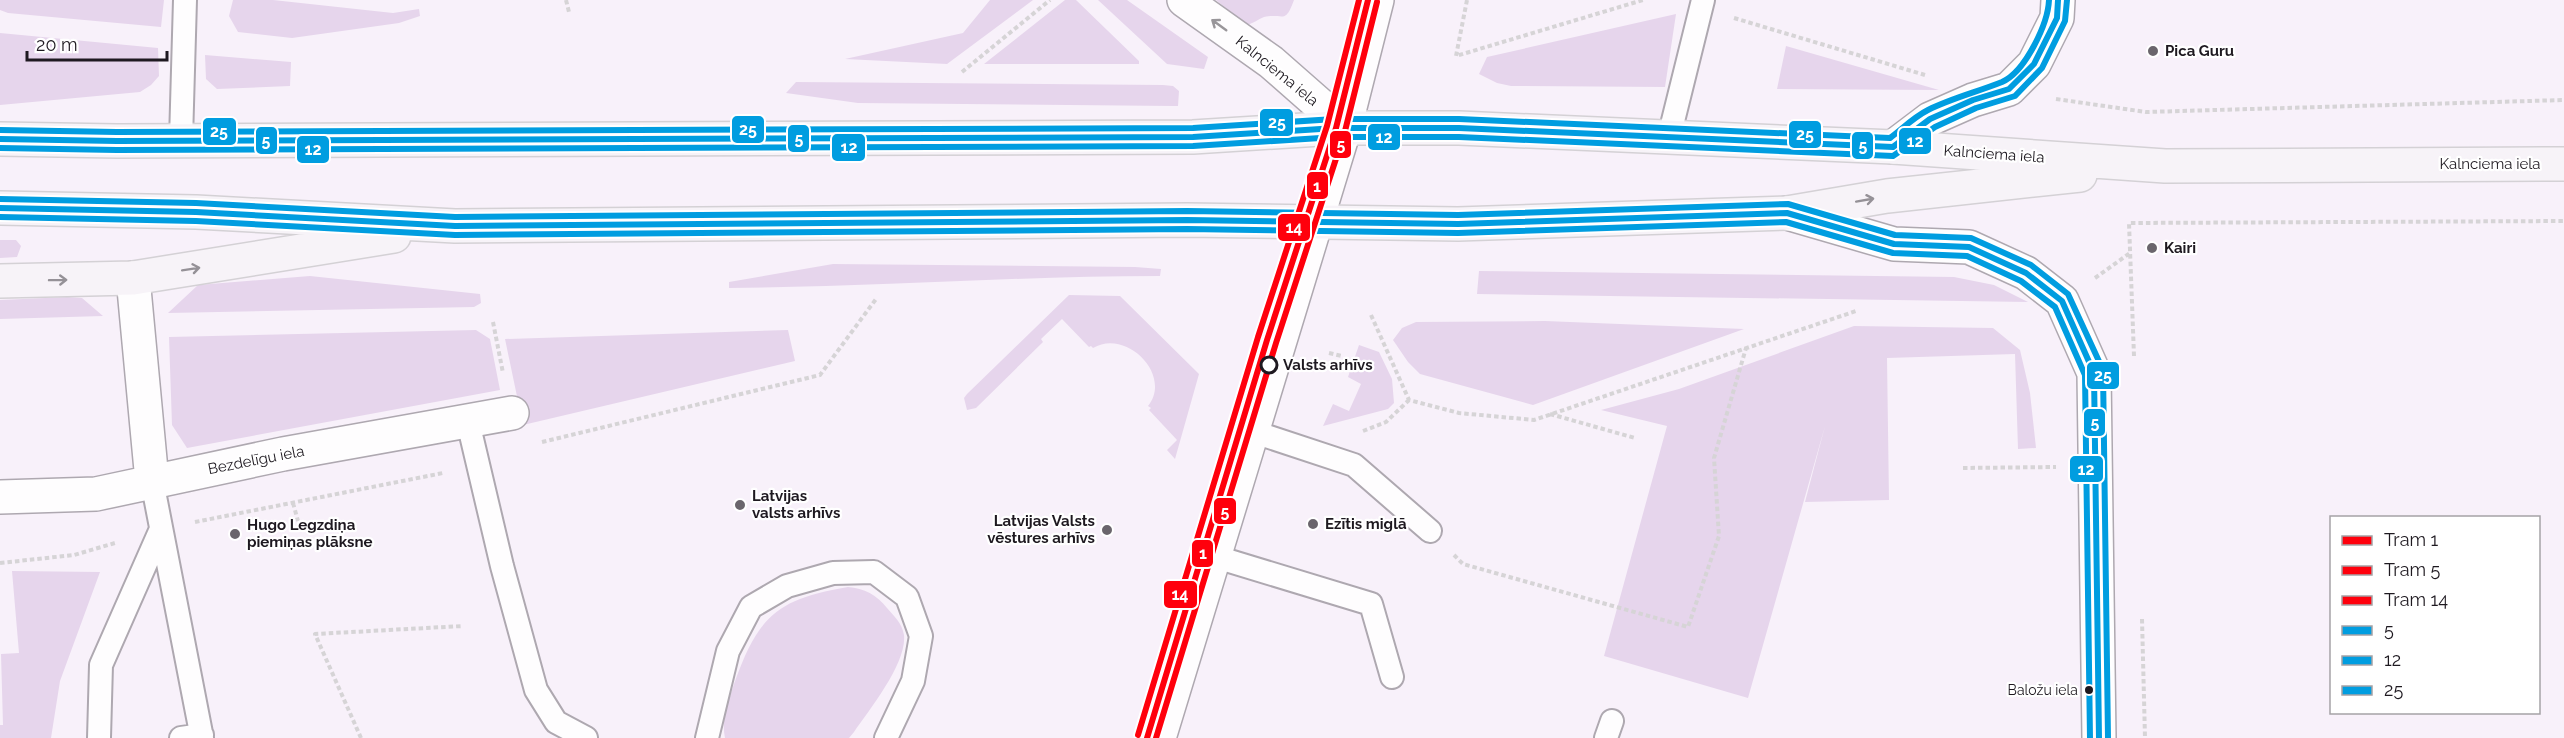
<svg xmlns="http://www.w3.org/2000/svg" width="2564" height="738" font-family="Raleway,sans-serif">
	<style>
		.grass { fill: #e6d5ec }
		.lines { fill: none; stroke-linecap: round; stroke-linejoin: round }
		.lane-casing { stroke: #aea8b0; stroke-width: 26 }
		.street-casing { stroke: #aea8b0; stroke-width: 36 }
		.secondary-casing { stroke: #aea8b0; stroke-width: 36 }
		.primary-casing { stroke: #d4d1d5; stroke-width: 36 }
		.path { stroke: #d6d4d6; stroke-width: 4; stroke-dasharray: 4.5 3; stroke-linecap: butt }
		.lane { stroke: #fefdfe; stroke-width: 22 }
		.street { stroke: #fefdfe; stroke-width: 33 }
		.secondary { stroke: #fefdfe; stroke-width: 33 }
		.primary { stroke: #f7f3f8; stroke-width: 33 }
		.bus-1-casing { stroke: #fff; stroke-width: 10 }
		.bus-2-casing { stroke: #fff; stroke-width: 10 }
		.bus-3-casing { stroke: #fff; stroke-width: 10 }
		.bus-1 { stroke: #009de0; stroke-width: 6 }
		.bus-2 { stroke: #009de0; stroke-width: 6 }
		.bus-3 { stroke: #009de0; stroke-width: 6 }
		.tram-1-casing { stroke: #fff; stroke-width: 10 }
		.tram-2-casing { stroke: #fff; stroke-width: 10 }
		.tram-3-casing { stroke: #fff; stroke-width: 10 }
		.tram-1 { stroke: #ff000c; stroke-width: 6 }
		.tram-2 { stroke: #ff000c; stroke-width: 6 }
		.tram-3 { stroke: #ff000c; stroke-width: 6 }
		.oneway { stroke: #99969a }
		.oneway2 { stroke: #959197 }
		.poi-dot { fill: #6a656c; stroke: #fff; stroke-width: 2 }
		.stop-dot { fill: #fff; stroke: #1e1920; stroke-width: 3 }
		.bus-dot { fill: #1e1920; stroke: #fff; stroke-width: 2 }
		.labels { text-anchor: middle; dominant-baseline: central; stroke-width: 4.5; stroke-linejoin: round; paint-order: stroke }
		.bus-label { font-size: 14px; fill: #1e1920; stroke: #fff; text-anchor: end }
		.poi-label { font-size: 15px; font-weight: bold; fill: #1e1920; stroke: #fff; text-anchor: start }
		.street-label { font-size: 15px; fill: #1e1920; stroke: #fff }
		.stop-label { font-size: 15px; font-weight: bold; fill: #1e1920; stroke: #fff; text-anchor: start }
		.line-badge { stroke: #fff; stroke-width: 2 }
		.badge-label { font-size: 16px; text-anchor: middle; font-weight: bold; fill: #fff }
	</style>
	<rect width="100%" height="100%" fill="#f8f1fa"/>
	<path class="grass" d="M0,0H164L161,27L8,13L0,10Z
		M233,0H273L393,13L419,9L420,16L399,23L292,38L238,32L229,16Z
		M990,0H1033L947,64L845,59L963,33Z
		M1065,0H1076L1139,61V64H984Z
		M1098,0H1127L1208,57L1204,69L1167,64Z
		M1216,0H1294C1285,25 1284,13 1264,17C1258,19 1253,24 1246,25Z
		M1676,14L1665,87L1511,86L1497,83L1479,74L1487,57Z
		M0,33L158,48L159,76L151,85L140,92L0,105Z
		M1786,46L1939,90L1777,89Z
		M205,55L291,62L290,86L217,89L206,79Z
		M796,82L1163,85L1173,86L1179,91L1178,106H1174L858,103L786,93Z
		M0,240H16L21,246L17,257L0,258Z
		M833,264L1135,267L1161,269L1160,276C1017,276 873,287 729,288V282Z
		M1479,271L1954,277L1994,285L2028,302L1477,294Z
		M310,276L480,294L481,303L474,307L168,313L198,285Z
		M1069,295L1120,296L1199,374L1175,459L1167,450L1177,440L1149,410L1151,408L1148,406C1173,375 1126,328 1093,348L1091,346L1089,347L1062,319L1041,339L1043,342L976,408L967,410L964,398L967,394Z
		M68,297L82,298L103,316L0,319V300Z
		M1545,321L1744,329L1533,405L1420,374L1408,362L1393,340L1402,328L1416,322Z
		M1854,326L1993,328L2020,350L2030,393L2036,448L2018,449L2015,354L1887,358L1889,500L1805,502L1825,426L1748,698L1604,656L1667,426L1601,410L1679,389Z
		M476,330L490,339L500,390L187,448L172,425L169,337Z
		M788,330L795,361L523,425L505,339Z
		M1359,345L1379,352L1392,379L1394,403L1388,409L1323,426L1333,404L1349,411L1361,384L1348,377Z
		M12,571L100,572L60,681L51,738H0V725H3L1,654L19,653Z
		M848,587C864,588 877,595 887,608C894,616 902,623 904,635C907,663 870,709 854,732L849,738H725C721,719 728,702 734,684C758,617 776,599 848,587Z"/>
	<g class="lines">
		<defs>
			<path id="lane" d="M1669,137L1703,0
				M181,140L185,0
				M468,422L502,566L536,690L556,722L586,738
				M1251,431L1354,465L1430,531
				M152,481L202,738
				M1213,556L1371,604L1392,677
				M99,738L101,665L161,529
				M181,738L202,735
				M707,738L728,651L751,607L787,586L833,573L874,572L907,597L921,636L913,681L886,738
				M1606,738L1612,721"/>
			<path id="street" d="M1893,147L1930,119L1973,100L2009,89L2034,64L2057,18L2058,0
				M1787,213L1894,244L1969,247L2026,273L2062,301L2094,373L2099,738
				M133,278L152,481
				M0,497L96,494L283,454L512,413"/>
			<path id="secondary" d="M1184,0L1271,62L1345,127
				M1159,738L1345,127L1377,0"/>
			<path id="primary" d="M0,139L117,141L1193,137L1336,128H1459L1893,147L2165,166L2564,164
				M0,208L196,212L455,226L1187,220L1458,224L1787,213L1887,196L2080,175
				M0,281L133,278L394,236"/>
		</defs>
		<use href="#lane" class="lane-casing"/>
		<use href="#street" class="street-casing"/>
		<use href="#secondary" class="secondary-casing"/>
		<use href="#primary" class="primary-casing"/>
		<path class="path" d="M566,0L569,12
			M1467,0L1456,56L1643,0
			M1734,18L1925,75
			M962,72L1050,0
			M2056,99L2146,112L2564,100
			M2095,278L2130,253
			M1371,315L1409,400L1459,413L1534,420L1856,311
			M493,322L503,373
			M1329,353L1342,356
			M2134,356L2129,223L2564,221
			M1550,414L1635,438
			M1363,431L1386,422L1409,400
			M542,442L820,375L876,299
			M1963,468L2056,467
			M293,503L298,521
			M195,522L443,473
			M1454,555L1463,564L1688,627L1719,536L1714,458L1746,348
			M0,563L74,555L115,543
			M2142,619L2145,738
			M361,738L315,634L463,626"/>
		<use href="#lane" class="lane"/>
		<use href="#street" class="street"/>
		<use href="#secondary" class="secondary"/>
		<use href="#primary" class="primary"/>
		<defs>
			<path id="bus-1" d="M0,139L117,141L1193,137L1336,128H1459L1893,147L1930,119L1973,100L2009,89L2034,64L2057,18L2058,0
				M0,208L196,212L455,226L1187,220L1458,224L1787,213L1894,244L1969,247L2026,273L2062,301L2094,373L2099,738"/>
			<path id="bus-2" d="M0,148L117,150L1193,146L1336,137H1459L1893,156L1935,127L1976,108L2015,96L2042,68L2065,21L2067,0
				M0,217L196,221L455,235L1187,229L1458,233L1786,222L1893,253L1967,256L2021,281L2055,307L2085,375L2090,738"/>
			<path id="bus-3" d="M0,130L117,132L1193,128L1335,119H1459L1890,138C1902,129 1914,117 1928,110C1952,98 1977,92 2002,82C2025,72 2048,24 2049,0
				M0,199L196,203L455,217L1187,211L1458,215L1788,204L1895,235L1971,238L2031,265L2068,294L2103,370L2108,738"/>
		</defs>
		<use href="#bus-1" class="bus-1-casing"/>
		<use href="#bus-2" class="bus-2-casing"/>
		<use href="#bus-3" class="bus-3-casing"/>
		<use href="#bus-1" class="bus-1"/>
		<use href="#bus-2" class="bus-2"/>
		<use href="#bus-3" class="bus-3"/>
		<defs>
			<path id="tram-1" d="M1147,738L1267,340L1336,128L1368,0"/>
			<path id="tram-2" d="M1156,738L1276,343L1345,131L1377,2"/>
			<path id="tram-3" d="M1138,735L1258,337L1327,126L1359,0"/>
		</defs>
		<use href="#tram-1" class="tram-1-casing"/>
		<use href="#tram-2" class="tram-2-casing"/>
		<use href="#tram-3" class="tram-3-casing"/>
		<use href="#tram-1" class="tram-1"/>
		<use href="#tram-2" class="tram-2"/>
		<use href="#tram-3" class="tram-3"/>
	</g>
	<defs><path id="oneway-shaft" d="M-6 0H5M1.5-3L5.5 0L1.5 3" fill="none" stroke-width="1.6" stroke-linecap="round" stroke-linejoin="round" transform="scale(1.5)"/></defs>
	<use class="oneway" href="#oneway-shaft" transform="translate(1219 25) rotate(-144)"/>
	<g class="oneway2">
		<use href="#oneway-shaft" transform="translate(1865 200) rotate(-10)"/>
		<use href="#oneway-shaft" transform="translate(191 269) rotate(-9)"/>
		<use href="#oneway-shaft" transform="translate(58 280) rotate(-1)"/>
	</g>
	<g class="poi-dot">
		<circle cx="2153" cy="51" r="6"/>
		<circle cx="2152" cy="248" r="6"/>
		<circle cx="740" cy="505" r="6"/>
		<circle cx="1313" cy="524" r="6"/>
		<circle cx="1107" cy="530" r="6"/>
		<circle cx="235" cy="534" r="6"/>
	</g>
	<circle class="stop-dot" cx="1269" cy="365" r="8"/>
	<circle class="bus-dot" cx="2089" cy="690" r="5"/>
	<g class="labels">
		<g class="bus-label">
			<text x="2078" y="690">Baložu iela</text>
		</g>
		<g class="poi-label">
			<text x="2165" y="51">Pica Guru</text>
			<text x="2164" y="248">Kairi</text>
			<text x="752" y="496">Latvijas<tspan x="752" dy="17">valsts arhīvs</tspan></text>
			<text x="1095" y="521" text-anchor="end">Latvijas Valsts<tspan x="1095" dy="17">vēstures arhīvs</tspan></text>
			<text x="1325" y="524">Ezītis miglā</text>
			<text x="247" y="525">Hugo Legzdiņa<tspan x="247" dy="17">piemiņas plāksne</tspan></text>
		</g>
		<g class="street-label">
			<text transform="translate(1277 71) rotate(39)">Kalnciema iela</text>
			<text transform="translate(1994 154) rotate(4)">Kalnciema iela</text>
			<text x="2490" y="164">Kalnciema iela</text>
			<text transform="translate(256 460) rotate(-11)">Bezdelīgu iela</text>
		</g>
		<g class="stop-label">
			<text x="1283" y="365">Valsts arhīvs</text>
		</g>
	</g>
	<g class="line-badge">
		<rect x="1259" y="108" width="35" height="29" rx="6" fill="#009de0"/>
		<rect x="731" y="115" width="34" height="29" rx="6" fill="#009de0"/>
		<rect x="202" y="117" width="35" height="29" rx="6" fill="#009de0"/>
		<rect x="1788" y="120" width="34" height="29" rx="6" fill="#009de0"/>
		<rect x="1367" y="123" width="34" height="28" rx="6" fill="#009de0"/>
		<rect x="787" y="124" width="23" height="29" rx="6" fill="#009de0"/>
		<rect x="255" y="126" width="23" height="29" rx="6" fill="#009de0"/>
		<rect x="1898" y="127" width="34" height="28" rx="6" fill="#009de0"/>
		<rect x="1329" y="130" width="23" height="29" rx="6" fill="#ff000c"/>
		<rect x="1851" y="131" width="23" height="29" rx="6" fill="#009de0"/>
		<rect x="831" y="133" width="35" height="29" rx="6" fill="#009de0"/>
		<rect x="296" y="135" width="34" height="29" rx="6" fill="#009de0"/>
		<rect x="1306" y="171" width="23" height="29" rx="6" fill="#ff000c"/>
		<rect x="1277" y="213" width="34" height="29" rx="6" fill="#ff000c"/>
		<rect x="2086" y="361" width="34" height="29" rx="6" fill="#009de0"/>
		<rect x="2083" y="408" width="23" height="29" rx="6" fill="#009de0"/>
		<rect x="2069" y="455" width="35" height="28" rx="6" fill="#009de0"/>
		<rect x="1213" y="497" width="24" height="28" rx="6" fill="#ff000c"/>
		<rect x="1191" y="539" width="23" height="29" rx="6" fill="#ff000c"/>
		<rect x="1163" y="580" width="35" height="29" rx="6" fill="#ff000c"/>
	</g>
	<g class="badge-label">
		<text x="1277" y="128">25</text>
		<text x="748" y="135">25</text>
		<text x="219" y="137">25</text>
		<text x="1805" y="140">25</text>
		<text x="1384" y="143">12</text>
		<text x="799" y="144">5</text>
		<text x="266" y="146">5</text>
		<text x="1915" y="147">12</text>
		<text x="1341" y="150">5</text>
		<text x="1863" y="151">5</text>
		<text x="849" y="153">12</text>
		<text x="313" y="155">12</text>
		<text x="1317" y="192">1</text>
		<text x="1294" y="233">14</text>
		<text x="2103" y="381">25</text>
		<text x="2095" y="428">5</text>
		<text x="2086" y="475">12</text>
		<text x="1225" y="517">5</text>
		<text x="1203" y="559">1</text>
		<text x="1180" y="600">14</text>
	</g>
	<rect x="2330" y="516" width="210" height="198" fill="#ffffff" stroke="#a5a3a6" stroke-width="1.5"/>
	<rect x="2342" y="536" width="30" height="9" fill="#ff000c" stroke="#a5a3a6" stroke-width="1.5"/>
	<text x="2384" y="546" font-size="18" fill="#1e1920">Tram 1</text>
	<rect x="2342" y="566" width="30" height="9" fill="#ff000c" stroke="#a5a3a6" stroke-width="1.5"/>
	<text x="2384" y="576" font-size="18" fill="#1e1920">Tram 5</text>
	<rect x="2342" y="596" width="30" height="9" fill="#ff000c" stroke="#a5a3a6" stroke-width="1.5"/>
	<text x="2384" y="606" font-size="18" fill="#1e1920">Tram 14</text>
	<rect x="2342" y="626" width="30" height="9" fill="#009de0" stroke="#a5a3a6" stroke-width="1.5"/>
	<text x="2384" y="636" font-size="18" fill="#1e1920">5</text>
	<rect x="2342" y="656" width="30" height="9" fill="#009de0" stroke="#a5a3a6" stroke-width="1.5"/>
	<text x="2384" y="666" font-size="18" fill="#1e1920">12</text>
	<rect x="2342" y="686" width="30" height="9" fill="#009de0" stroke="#a5a3a6" stroke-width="1.5"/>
	<text x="2384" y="696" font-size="18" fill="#1e1920">25</text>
	<path d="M27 51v9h140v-9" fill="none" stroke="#1e1920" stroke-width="3"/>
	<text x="36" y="51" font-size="18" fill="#1e1920" stroke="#ffffff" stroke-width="4.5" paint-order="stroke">20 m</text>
</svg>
